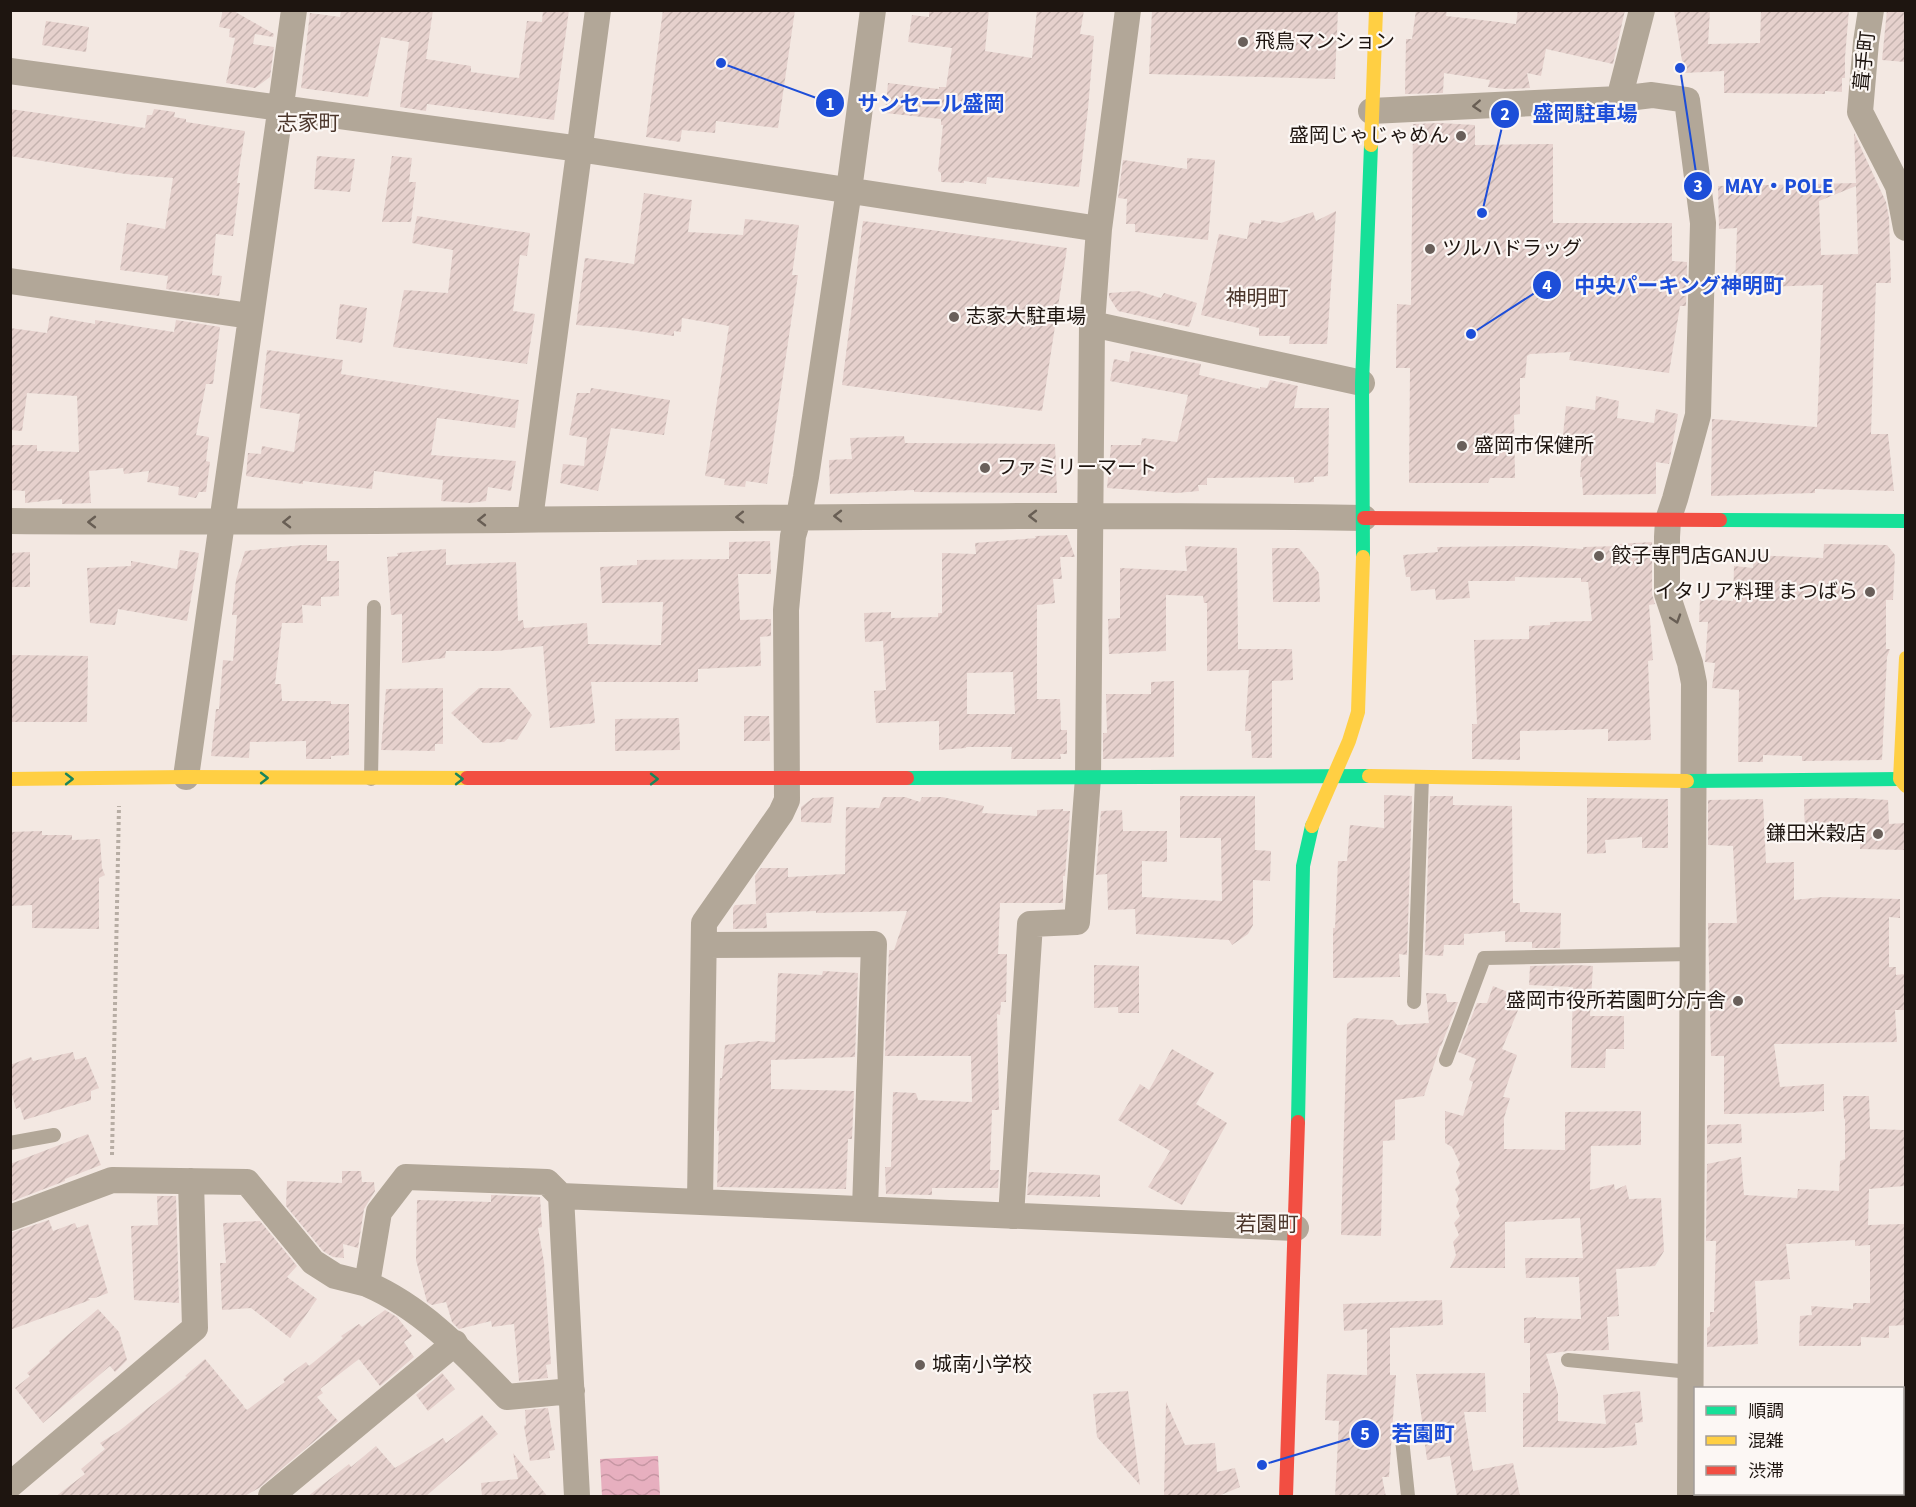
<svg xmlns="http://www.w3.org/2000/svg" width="1916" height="1507" font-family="'Source Sans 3','Noto Sans JP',sans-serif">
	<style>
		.water { fill: url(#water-waves) }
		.building { fill: url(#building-hatch); fill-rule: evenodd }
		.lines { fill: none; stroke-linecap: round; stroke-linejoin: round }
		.path { stroke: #b7ada4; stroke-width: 4; stroke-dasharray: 3 3; stroke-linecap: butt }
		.lane { stroke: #b2a798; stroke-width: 14 }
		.street { stroke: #b2a798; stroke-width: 26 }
		.fast { stroke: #16e098; stroke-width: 14 }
		.slow { stroke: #ffcf43; stroke-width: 14 }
		.jam { stroke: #f24e42; stroke-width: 14 }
		.oneway { stroke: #685e54 }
		.oneway2 { stroke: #1a855b }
		.poi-dot { fill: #695f5a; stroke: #fcf7f4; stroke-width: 2 }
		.labels { text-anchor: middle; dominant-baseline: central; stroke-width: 4.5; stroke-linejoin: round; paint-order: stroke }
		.poi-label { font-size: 20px; fill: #1e1510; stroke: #fcf7f4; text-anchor: start }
		.street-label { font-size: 20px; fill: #1e1510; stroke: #fcf7f4 }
		.neighbourhood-label { font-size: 21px; fill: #4c372c; stroke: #fcf7f4 }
		.leader { fill: none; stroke: #1d4ed8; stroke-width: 2 }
		.callout-dot { fill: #1d4ed8; stroke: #fcf7f4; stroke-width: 2 }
		.mark-label { font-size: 18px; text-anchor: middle; font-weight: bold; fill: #fff }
		.callout-label { font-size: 21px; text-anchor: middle; font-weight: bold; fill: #1d4ed8; stroke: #fcf7f4; stroke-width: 4.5; stroke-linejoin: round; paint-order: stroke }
	</style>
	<defs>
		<pattern id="water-waves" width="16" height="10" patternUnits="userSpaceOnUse" patternTransform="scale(1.5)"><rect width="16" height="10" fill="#e7afbf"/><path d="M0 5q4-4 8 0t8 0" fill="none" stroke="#c696a3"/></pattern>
		<pattern id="building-hatch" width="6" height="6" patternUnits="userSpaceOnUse" patternTransform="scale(1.5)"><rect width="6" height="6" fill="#e6d1cd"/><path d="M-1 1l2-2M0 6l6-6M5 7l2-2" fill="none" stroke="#c5b3af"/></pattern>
	</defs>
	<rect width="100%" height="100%" fill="#f3e8e2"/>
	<path class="water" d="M658,1456L660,1496H602L600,1459Z"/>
	<path class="building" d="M223,10H232L274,34L273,37L255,34L253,44L274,47L270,77L255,88L226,83L235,38L229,37L230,29L219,27Z
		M341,10H433L426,59L471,66V72L519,78L527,21L542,22L543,10H569L554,120L427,104L426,111L400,107L409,42L381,37L368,97L301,88L310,13L340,17Z
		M663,10H795L778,128L716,121L715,133L682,130L680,142L646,137Z
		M929,10H989L985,51L1032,58L1037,10H1084L1080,34L1094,36L1088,109L1079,187L987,177L986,184L964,181V183L941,182V173L938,171L943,125H941V119L885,113L888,83L939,89V87H946L952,48L908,42L912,15L929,17Z
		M1152,10H1338L1335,79L1149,74Z
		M1416,10H1447L1446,16L1516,24L1518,10H1625L1613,64L1546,49L1541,76L1527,73L1530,88L1505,89L1488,87L1490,80L1444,73L1443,93L1405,94L1406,39H1412Z
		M1674,10H1710L1708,44L1760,43L1761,10H1849L1845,57V78H1842V92L1825,91V94L1724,93V71L1684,73Z
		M1887,10H1905V62L1882,60Z
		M46,21L89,27L86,52L42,45Z
		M10,109L145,128L147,115H152L154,109L175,112L174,117L186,119V122L245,131L237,183H240L233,236L216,234L212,275L222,276L219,296L166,289L168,276L120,270L127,223L165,229L173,178L126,174L10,156Z
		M1440,123L1475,125V145L1553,144V223H1672V261L1687,262L1686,306H1680L1669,373L1569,360L1571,352L1530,354L1527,356L1525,378H1520V414L1514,415L1515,478H1490L1488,483H1409L1410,368H1396L1397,304L1411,305L1413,124Z
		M1854,133L1886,202L1889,218L1891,283H1876L1871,434H1888L1894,491L1815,489V493L1711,496L1712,419L1817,427L1823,285L1735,288L1737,228L1719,229L1718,186L1856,183ZM1856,186L1858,254L1821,255L1819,201Z
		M317,156L355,159L350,192L314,189Z
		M392,156L412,158L409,182H416L411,222H382Z
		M1187,158L1215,160L1208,240L1135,232V224H1126L1127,199L1118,198L1123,160L1187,169Z
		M644,193L692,200L688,232L743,235L745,219L799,225L792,275H798L767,484L746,481L745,487L724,485L725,479L705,476L729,326L682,318L681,332L674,331V336L615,328L576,325L585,258L634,264Z
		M1336,211L1327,344H1289L1290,336H1259V328L1201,315L1219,234L1247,239L1250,222L1261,224V220L1281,223L1313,212L1316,221Z
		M417,216L530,233L527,256L520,255L513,311L535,314L527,364L393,347L404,290L448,293L453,250L412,243Z
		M863,221L1067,248L1042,411L842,385Z
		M1138,291L1161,298L1164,293L1197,303L1189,327L1118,311L1109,297V293Z
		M340,304L367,308L362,343L336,339Z
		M50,316L95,324V320L174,332L176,320L220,327L213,384H206L196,435L209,437L206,461L210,462L206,492H199L196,498L178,495L179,487L147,482L149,471L124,474L123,468L89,471L91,503L62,504V499L25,503V491L10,490V445H37V451L79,452L77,396L27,393L22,431L10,430V328L47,333Z
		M267,350L343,360L341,374L519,400L515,428L437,418L431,455L516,461L511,491L488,487L486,501L470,503L441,501L443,480L374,471L372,489L303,481V484L246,476L248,453L261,454L262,446L294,452L300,414L260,408Z
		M1131,351L1201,364L1199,375L1260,389V387L1267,388L1270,380L1298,386L1294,408H1329L1328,476L1314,477V482L1294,483V477L1207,478V485H1198L1199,491L1176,493L1107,488L1111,445H1141L1142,438L1177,442L1188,395L1110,381L1114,359L1129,362Z
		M591,388L670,400L664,435L611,428L598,491L560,483L563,464L584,466L587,438L569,435L577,393H590Z
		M1596,396L1619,401L1617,418L1654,423L1656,409L1678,414L1669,464L1656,462V494L1583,495L1582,477H1580L1582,449L1572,448L1575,436L1563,435L1566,406L1595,410Z
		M904,436L905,443L1055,444L1057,493L914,492V490L830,494L829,460L852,459L850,438Z
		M1067,535L1075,557H1060L1062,579H1053L1055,603L1037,605V699H1060L1061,730H1067V754H1060L1061,759H1011L1012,747H966V748L939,750V721L876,723L874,691L886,690L883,641L865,642L864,613L891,612V618L938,617V613H942V553L976,554L975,543L1036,538L1035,536ZM1013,672L1015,714H967V673Z
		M770,541L771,574H738L740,620L771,619V636L760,637L761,666L698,669V682H591L595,723L550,728L543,646L497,651H446L445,658L402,663V614L391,615L387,557L398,556L397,553L446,549V565L516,562L518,621L523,620L524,628L587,623L588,644L661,645L663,602L602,603L600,567L637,565V560L729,559V542Z
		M1652,542V594L1655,604L1649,605L1653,660L1648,661L1651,740L1608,741V729L1520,731V760L1472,759V724H1477L1474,640L1529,639V626L1550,625V622L1592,621L1588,582H1581V578L1515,577V581H1468L1470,598L1436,600L1435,589L1411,591L1410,577H1406L1403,555L1438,552L1437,547L1534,546L1583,549V547L1619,546L1618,544Z
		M1824,544L1887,545L1895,555L1893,600H1886V649H1890L1887,657L1882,760L1802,761V756L1763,755V762H1738L1739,690L1712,688L1715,663L1705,662L1708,622H1699L1700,599L1733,601L1734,566L1753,568L1754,555L1823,558Z
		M303,545H327V561H339V596L321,597V606L302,605L303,623H282L275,684H281L282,701H331V704H349V755L331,756V759H306V741L250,742L249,758L211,756L216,709H219L223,660L233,661L237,615H232L236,580L245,551Z
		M1185,546L1237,548L1238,649H1292L1293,680L1272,681V758H1252L1251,731H1245L1249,670L1207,671V603H1204L1203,596L1166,595V651L1109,654L1108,619L1120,618V568L1187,571Z
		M1272,548H1299L1319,573L1320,602H1273Z
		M180,550L199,553L187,621L118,609L115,625L90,623L87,568L131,566V561L177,569Z
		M30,552V587H10V553Z
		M10,655L88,656L87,722H10Z
		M1174,681V757L1103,759V733H1107L1106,694H1151V682Z
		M443,688V744H435V751L381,750L386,689Z
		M479,688H510L532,715L517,740L507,739L504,742L483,743L451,713Z
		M744,716H769L770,741H744Z
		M679,718L680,750L615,751V719Z
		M1384,795L1412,796L1407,955L1399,954L1400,977L1333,978V928H1335L1338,861H1347L1350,825L1384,828Z
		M1180,796H1255V850L1271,851L1270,881L1253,880V925L1248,934L1232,945L1229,940L1136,934L1135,909L1108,910L1107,874L1096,875L1101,811L1122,810L1123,831H1167V862L1142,861V897L1222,901L1221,838H1180Z
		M1430,796H1453V805L1512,806L1513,903H1520V912L1561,913L1560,948H1532V942H1505V931L1464,934V945H1444L1443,956L1425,955Z
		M834,797L831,823L801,822V807L813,798Z
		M883,797H905L920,802L922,797H942L984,806L982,813L1037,816V810L1063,809V811H1070L1065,876H1063V903H1000L998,954H1007L1006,1002H1001L1000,1015L997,1014L999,1110H992L990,1170H999L998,1188H932V1195L886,1194L885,1167H891L893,1092L916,1093L918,1100L972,1102L971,1056H885L889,950H894L907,911L816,913V911L766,913L767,928L733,929V908L735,905L756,904L755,876L761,868H788V877L845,874L846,807L879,808Z
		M1587,798L1668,799V848H1642V837L1605,840L1606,853L1587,854Z
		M1853,798L1888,800L1889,824L1905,823V850L1860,849V839L1805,841L1804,799Z
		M1763,799L1766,863L1794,862V900L1823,897L1900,899V918L1889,917V967H1896V975L1905,974V1010H1895L1897,1042L1774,1044L1780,1087L1824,1084V1111L1794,1113L1724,1114V1056H1711L1708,923H1737L1733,846L1708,845V800Z
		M42,831V835H72V840L100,839L102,868L105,875L99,878V929L32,928V905L10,906V832Z
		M1094,965L1139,966V1013H1118V1007L1094,1008Z
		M1577,965L1593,966L1590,1016H1624V1049H1606L1605,1068H1571L1573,987L1529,985L1530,966Z
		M823,971L858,973L855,1057L771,1060V1089L854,1091L852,1139H848L846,1189L717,1187L719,1131H717L720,1078H722L725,1045L759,1041L775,1042L778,973L822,975Z
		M1493,986L1523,998L1502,1049L1517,1055L1503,1097L1510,1098L1504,1118V1149L1565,1150V1112L1641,1111V1145L1591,1146L1590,1190L1614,1184L1615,1190L1626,1185L1629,1199L1661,1198L1664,1251L1655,1266L1616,1269L1619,1316L1607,1317L1609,1350L1568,1351L1546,1354L1558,1394V1421L1606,1424L1603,1395L1640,1391L1643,1422L1635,1423L1637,1445L1606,1448L1523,1447V1393H1530V1343H1524V1318L1536,1317V1318L1581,1319L1579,1277L1526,1278L1525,1258H1583L1580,1218L1505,1222V1268H1450L1456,1255L1453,1242L1459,1235L1454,1223L1460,1216L1456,1206L1459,1199L1455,1189L1460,1183L1456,1172L1460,1164L1452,1147L1445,1143V1111L1463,1116L1473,1082L1469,1080L1476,1059L1458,1052L1477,1003H1487Z
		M1426,993L1446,994L1447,1002H1458L1441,1046H1440L1424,1096L1395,1100V1140L1383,1141L1381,1236L1341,1235L1347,1024L1354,1018L1393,1020L1397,1025L1429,1023Z
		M1172,1049L1214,1073L1196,1104L1227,1123L1182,1205L1148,1187L1170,1151L1118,1120L1140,1084L1149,1090Z
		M73,1052L75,1060L86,1057L99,1088L91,1091V1100L24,1120L20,1107L16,1109L10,1087V1065L31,1057L33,1061Z
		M1843,1096H1869L1870,1129L1904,1130V1186L1869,1189L1868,1225L1905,1224V1325L1889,1326V1338L1861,1337V1346H1799L1800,1316L1812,1315L1811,1306L1853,1309V1303H1870V1245L1855,1246V1240L1786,1244L1790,1279L1755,1281L1758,1344L1707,1347V1328L1710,1326V1312H1714L1716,1241H1706L1707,1164L1741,1157L1744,1195L1797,1198L1798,1189L1839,1191L1840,1161L1845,1159V1119H1844Z
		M1741,1124L1742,1143L1707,1144V1125Z
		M88,1134L101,1165L65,1179V1181L10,1202V1164Z
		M342,1171H361L362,1182H374L375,1191L364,1209L358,1248L343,1244L344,1258L333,1257L323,1251L286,1206L287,1181L342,1183Z
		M1029,1172L1100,1175V1197L1027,1195Z
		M491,1195L540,1197L542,1227L538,1228L544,1262L551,1364L546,1365L548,1378L519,1381L514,1324L492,1327L491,1321L459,1329L452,1322L446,1302L432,1305L427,1302L416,1260L417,1200L491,1202Z
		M157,1196H176L179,1303L134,1300L131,1226L158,1225Z
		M49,1220L53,1231L75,1223L77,1228L88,1224L108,1293L95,1298H88L90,1300L10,1330V1233Z
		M260,1221L297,1266L287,1277L317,1299L290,1338L251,1308L222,1310L220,1263H226L223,1223Z
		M1442,1300L1443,1325L1390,1328V1375H1396L1389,1477H1382L1386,1497H1335L1339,1421L1325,1420L1327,1374L1367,1375V1329L1344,1331L1343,1304Z
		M98,1309L119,1332L127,1360L115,1372L110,1366L43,1423L15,1388L30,1376L27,1373L50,1353L49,1351Z
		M385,1310L397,1317L412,1336L404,1342L414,1357L380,1386L359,1359L320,1389L323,1393L317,1397L338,1421L259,1488L243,1497H55L85,1474L81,1469L105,1449L100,1443L119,1431L187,1377L185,1376L205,1359L244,1406L243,1408L244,1407L247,1410L285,1382L283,1379L306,1362L309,1366L343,1338L341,1336L359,1324L362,1327Z
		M442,1373L455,1389L428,1411L416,1395Z
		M1485,1373L1486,1412H1464L1473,1471L1513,1463L1520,1496L1457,1497L1450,1456L1427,1460L1416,1374Z
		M1128,1391L1140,1485L1097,1437L1093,1394Z
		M1166,1402L1185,1445L1215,1443L1217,1472L1235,1468L1240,1487L1216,1497H1164Z
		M548,1408L555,1450L549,1451L550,1458L530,1461L524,1426L526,1425L525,1410Z
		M482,1415L498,1434L425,1497H307L349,1464L351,1467L376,1446L395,1468L443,1438L446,1443Z
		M513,1453L548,1497H482L481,1483L518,1479Z"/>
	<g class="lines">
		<path class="path" d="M112,1155L119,806"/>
		<path class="lane" d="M371,779L374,607
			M1414,1002L1422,777
			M1446,1060L1484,958L1692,954
			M10,1143L54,1135
			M1568,1360L1690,1372
			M1402,1439L1408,1496"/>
		<path class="street" d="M1871,10L1866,42L1860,112L1898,186L1906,228
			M10,71L580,149L1099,229
			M1619,99L1642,10
			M1371,111L1619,99L1652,95L1687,100L1703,223L1698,415L1675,499L1668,520L1667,537V594L1690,663L1694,683L1690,1496
			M10,281L250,316
			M1092,324L1362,383
			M530,519L598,10
			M10,521C462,525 913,511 1364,518
			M186,777C223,522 259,266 294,10
			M704,945L874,944L865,1209
			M561,1196L1296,1228
			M700,1202L704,923L781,813L787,800L786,610L793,536L799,516L806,477L849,190L873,10
			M1011,1216L1030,924L1077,922L1088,778L1092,324L1099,229L1128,10
			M10,1218L112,1180L247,1182L313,1262L335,1276L367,1284L379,1212L406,1177L547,1182L561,1196L577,1496
			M367,1284C423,1308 466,1355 507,1397L572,1391
			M10,1485L195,1328L191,1181
			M271,1496L455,1343"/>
		<path class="fast" d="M1720,520L1906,521
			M1363,557L1362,383L1371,145
			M907,778L1369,776
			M1687,781L1900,779
			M1298,1122L1303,866L1312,826"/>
		<path class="slow" d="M1371,145L1376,10
			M1906,658L1900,779L1906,786
			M1369,776L1687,781
			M10,779L186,777L467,778
			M1312,826L1349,741L1358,712L1363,557"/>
		<path class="jam" d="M1364,518L1720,520
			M467,778H907
			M1286,1496L1298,1122"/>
	</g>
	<defs><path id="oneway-chevron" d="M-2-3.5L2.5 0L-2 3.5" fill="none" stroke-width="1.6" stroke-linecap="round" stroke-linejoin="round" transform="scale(1.5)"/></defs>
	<g class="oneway">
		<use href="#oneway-chevron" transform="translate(1477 106) rotate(177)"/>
		<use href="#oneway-chevron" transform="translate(838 516) rotate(-180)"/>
		<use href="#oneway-chevron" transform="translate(1033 516) rotate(180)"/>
		<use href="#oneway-chevron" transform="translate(740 517) rotate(179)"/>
		<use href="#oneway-chevron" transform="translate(482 520) rotate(179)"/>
		<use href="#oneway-chevron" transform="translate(92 522) rotate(-180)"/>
		<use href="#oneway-chevron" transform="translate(287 522) rotate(179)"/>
		<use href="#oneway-chevron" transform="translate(1676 619) rotate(72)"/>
	</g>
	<g class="oneway2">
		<use href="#oneway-chevron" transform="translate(264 778)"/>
		<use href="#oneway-chevron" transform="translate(69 779)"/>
		<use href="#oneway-chevron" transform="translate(459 779)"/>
		<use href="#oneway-chevron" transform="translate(654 779)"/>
	</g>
	<g class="poi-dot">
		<circle cx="1243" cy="42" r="6"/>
		<circle cx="1461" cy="136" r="6"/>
		<circle cx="1430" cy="249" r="6"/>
		<circle cx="954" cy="317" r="6"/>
		<circle cx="1462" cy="446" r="6"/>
		<circle cx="985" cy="468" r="6"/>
		<circle cx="1599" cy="556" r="6"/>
		<circle cx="1870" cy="592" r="6"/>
		<circle cx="1878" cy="834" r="6"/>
		<circle cx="1738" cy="1001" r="6"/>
		<circle cx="920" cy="1365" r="6"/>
	</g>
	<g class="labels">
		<g class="poi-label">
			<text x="1255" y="42">飛鳥マンション</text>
			<text x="1449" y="136" text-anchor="end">盛岡じゃじゃめん</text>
			<text x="1442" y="249">ツルハドラッグ</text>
			<text x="966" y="317">志家大駐車場</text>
			<text x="1474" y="446">盛岡市保健所</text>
			<text x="997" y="468">ファミリーマート</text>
			<text x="1611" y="556">餃子専門店GANJU</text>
			<text x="1858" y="592" text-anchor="end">イタリア料理 まつばら</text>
			<text x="1866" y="834" text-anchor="end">鎌田米穀店</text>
			<text x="1726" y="1001" text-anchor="end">盛岡市役所若園町分庁舎</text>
			<text x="932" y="1365">城南小学校</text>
		</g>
		<g class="street-label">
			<text transform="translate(1865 61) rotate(-84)">葺手町</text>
		</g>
		<g class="neighbourhood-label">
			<text x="308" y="123">志家町</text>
			<text x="1257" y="298">神明町</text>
			<text x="1267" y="1224">若園町</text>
		</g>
	</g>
	<path class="leader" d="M721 63L830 103M1482 213L1505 114M1680 68L1698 186M1471 334L1547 285M1262 1465L1365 1434"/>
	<g class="callout-dot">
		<circle cx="721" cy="63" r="6"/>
		<circle cx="1482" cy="213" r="6"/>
		<circle cx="1680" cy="68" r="6"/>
		<circle cx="1471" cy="334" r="6"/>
		<circle cx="1262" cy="1465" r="6"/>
		<circle cx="830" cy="103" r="15"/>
		<circle cx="1505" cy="114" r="15"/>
		<circle cx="1698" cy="186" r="15"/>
		<circle cx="1547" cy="285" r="15"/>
		<circle cx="1365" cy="1434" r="15"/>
	</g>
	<g class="mark-label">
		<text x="830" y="110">1</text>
		<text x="1505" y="120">2</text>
		<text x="1698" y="192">3</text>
		<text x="1547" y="292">4</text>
		<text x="1365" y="1440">5</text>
	</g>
	<g class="callout-label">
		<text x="931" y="111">サンセール盛岡</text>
		<text x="1585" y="121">盛岡駐車場</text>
		<text x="1779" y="193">MAY・POLE</text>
		<text x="1679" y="293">中央パーキング神明町</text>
		<text x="1423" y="1441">若園町</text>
	</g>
	<rect width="1916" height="1507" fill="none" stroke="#1e1510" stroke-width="24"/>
	<rect x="1694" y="1387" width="210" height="108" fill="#fcf7f4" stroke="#a39d99" stroke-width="1.5"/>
	<rect x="1706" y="1406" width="30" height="9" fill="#16e098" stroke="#a39d99" stroke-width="1.5"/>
	<text x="1748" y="1417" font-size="18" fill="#1e1510">順調</text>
	<rect x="1706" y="1436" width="30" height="9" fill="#ffcf43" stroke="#a39d99" stroke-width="1.5"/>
	<text x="1748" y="1447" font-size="18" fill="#1e1510">混雑</text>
	<rect x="1706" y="1466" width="30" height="9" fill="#f24e42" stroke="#a39d99" stroke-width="1.5"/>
	<text x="1748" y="1477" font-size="18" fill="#1e1510">渋滞</text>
</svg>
